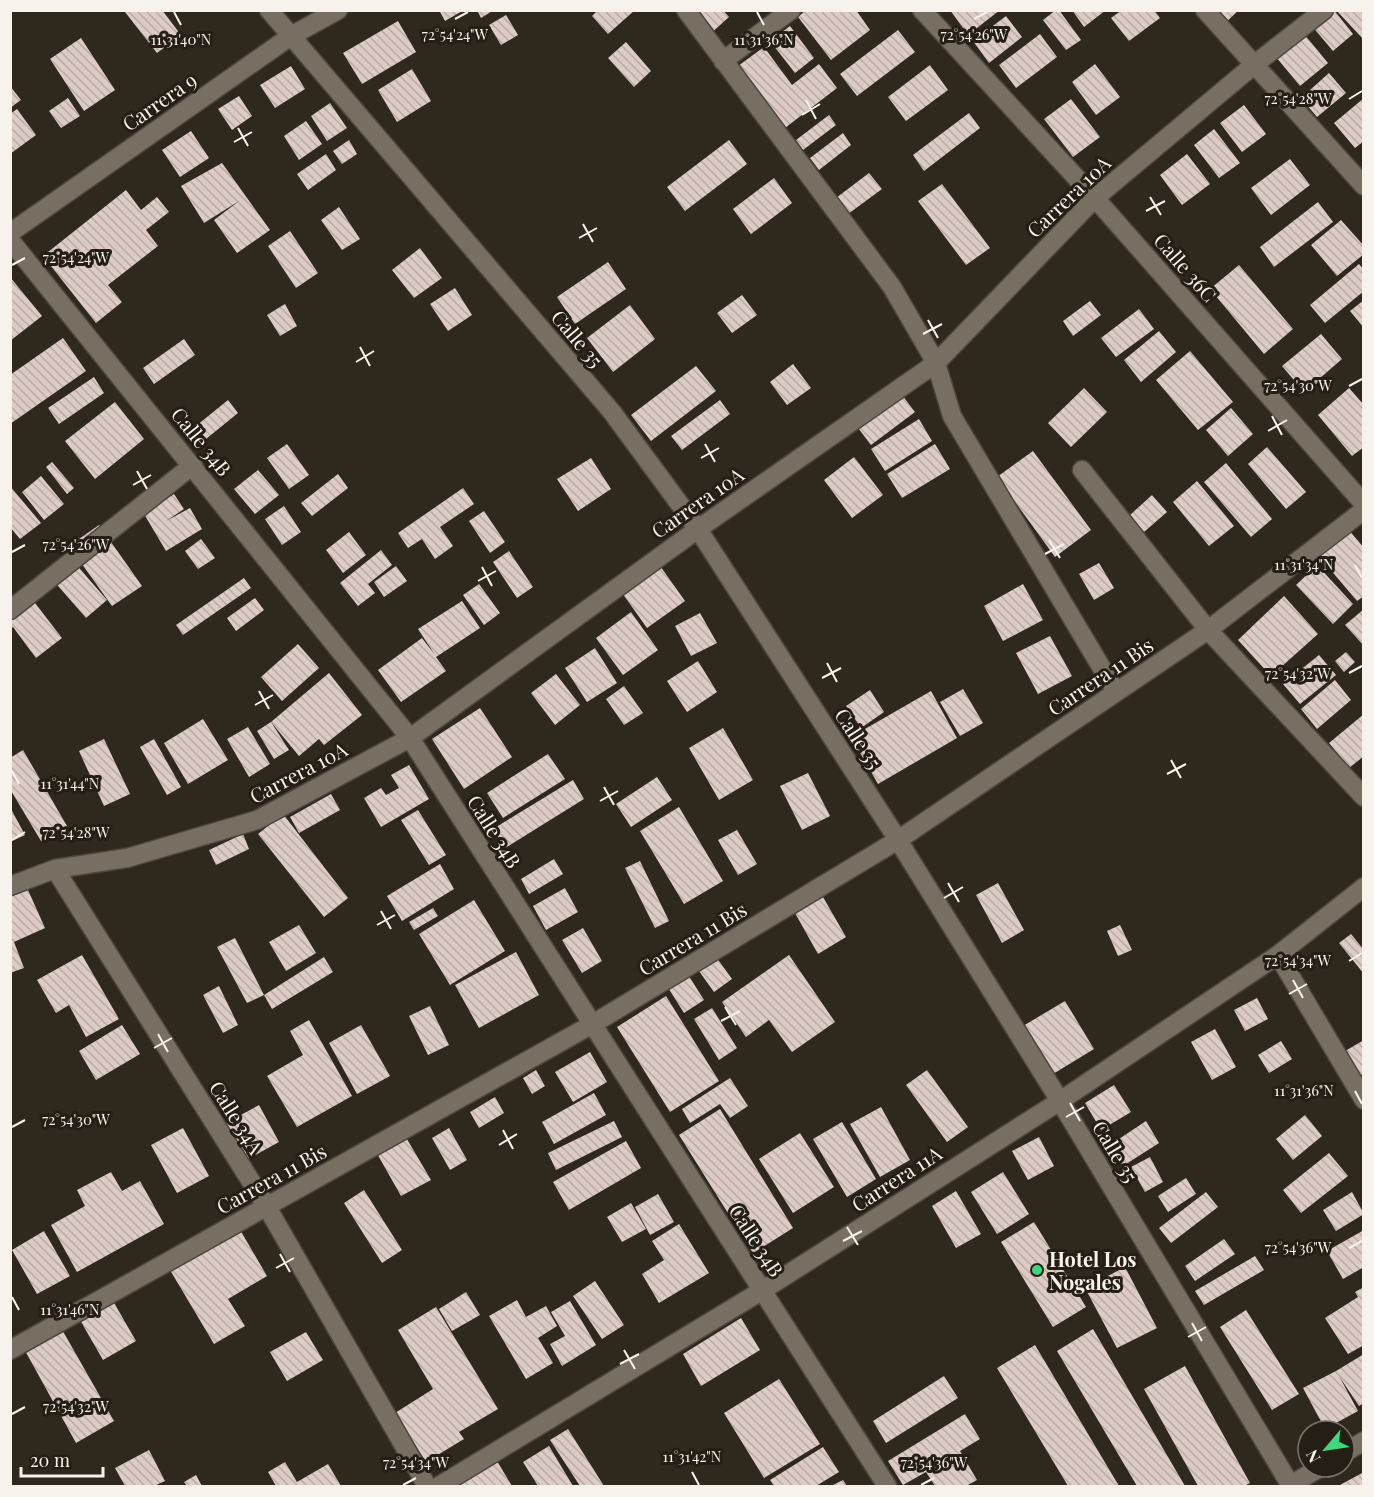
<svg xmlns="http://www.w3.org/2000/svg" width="1374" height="1497" font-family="'Playfair Display',serif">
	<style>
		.building { fill: url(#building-back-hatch) }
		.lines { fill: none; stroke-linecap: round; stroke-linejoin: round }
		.minor-casing { stroke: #4d473e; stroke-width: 21 }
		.minor { stroke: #786f63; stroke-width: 18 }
		.ticks { fill: none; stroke: #f7f2eb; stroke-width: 2 }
		.poi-dot { fill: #3fd77d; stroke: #251e14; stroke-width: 2 }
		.labels { text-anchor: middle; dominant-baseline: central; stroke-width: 6; stroke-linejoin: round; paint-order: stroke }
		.street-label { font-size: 20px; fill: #f7f2eb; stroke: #251e14 }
		.poi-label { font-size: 20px; font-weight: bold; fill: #f7f2eb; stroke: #251e14; text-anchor: start }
		.ticks-label { font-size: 15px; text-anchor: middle; fill: #f7f2eb; stroke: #251e14; stroke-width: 6; stroke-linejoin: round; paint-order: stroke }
	</style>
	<defs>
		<pattern id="building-back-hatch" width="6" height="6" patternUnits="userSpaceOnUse" patternTransform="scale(1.5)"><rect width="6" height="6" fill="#ddccc5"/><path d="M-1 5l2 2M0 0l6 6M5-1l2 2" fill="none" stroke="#b8aba5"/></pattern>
	</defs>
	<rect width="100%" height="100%" fill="#2f281d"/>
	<path class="building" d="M128,10H162L181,35L157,53L125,12Z
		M439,10H464L445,21Z
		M477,10H494L481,18Z
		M598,10H635L608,34L592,16Z
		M696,10H723L729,17L709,35Z
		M806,10H856L870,30L831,60L798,17Z
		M950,10H1000L968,35Z
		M1056,10H1059L1081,40L1066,50L1043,20Z
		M1072,10H1106L1084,27Z
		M1122,10H1154L1160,18L1129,41L1111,18Z
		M1212,10H1239L1224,24Z
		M1328,10H1334L1353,34L1333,51L1311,25Z
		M1336,10H1364V40Z
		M506,15L518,35L501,45L489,25Z
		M1006,16L1022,37L989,63L973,41Z
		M398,21L416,52L362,84L343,53Z
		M790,26L814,58L795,73L770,41Z
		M898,30L915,52L857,96L840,74Z
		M1040,34L1057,57L1016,88L999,65Z
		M1304,34L1328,63L1300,86L1276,57Z
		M81,38L115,90L84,111L50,59Z
		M626,42L651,71L634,87L608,58Z
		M764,47L792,85L819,64L837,88L785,128L738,66Z
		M1095,64L1120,97L1096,115L1072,82Z
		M930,65L948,90L906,121L888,97Z
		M291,66L305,89L275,108L260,85Z
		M412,69L431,101L397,122L378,90Z
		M1329,73L1346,93L1317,117L1301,98Z
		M10,86L21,100L10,108Z
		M239,96L252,116L232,130L218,109Z
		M68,98L80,116L61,128L49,111Z
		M1364,98V141L1355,148L1334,123Z
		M1071,99L1100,137L1073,157L1044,119Z
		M330,103L347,128L327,141L311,116Z
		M1244,105L1266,134L1242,152L1220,123Z
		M17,109L36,135L10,154V114Z
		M969,113L980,128L924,171L913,155Z
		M829,115L836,125L803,150L796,140Z
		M306,121L322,144L299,160L284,136Z
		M1214,129L1240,163L1219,178L1194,145Z
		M191,131L209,158L180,177L162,150Z
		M843,133L851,145L819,170L810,158Z
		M349,140L357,154L342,164L333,151Z
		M729,140L747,164L685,211L667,187Z
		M326,154L336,170L308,190L297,174Z
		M1187,154L1210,184L1182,205L1160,175Z
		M1290,159L1310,185L1271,215L1251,188Z
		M222,163L270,230L237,253L214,220L239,201L204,223L181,186Z
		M869,173L882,189L848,214L836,198Z
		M774,178L792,203L751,234L733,209Z
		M942,184L990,248L966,265L918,201Z
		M126,190L141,210L157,197L169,212L146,230L158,246L108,285L122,302L96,323L43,256Z
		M1318,202L1333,222L1274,267L1260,247Z
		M339,207L360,239L342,250L321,220Z
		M1341,220L1364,246V254L1337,276L1311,245Z
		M290,231L318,273L296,288L268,246Z
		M420,248L442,278L414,298L392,270Z
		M608,262L626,289L575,324L557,297Z
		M1359,264L1364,270V291L1325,323L1310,305Z
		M1239,265L1293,329L1264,354L1210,289Z
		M10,277L42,316L10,341Z
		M455,288L472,315L448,331L430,304Z
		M742,295L757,315L732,333L717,313Z
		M1364,300V328L1350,311Z
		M1090,301L1101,315L1073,336L1063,321Z
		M285,304L297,326L280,336L267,315Z
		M630,305L655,339L613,372L587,338Z
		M1139,309L1154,329L1116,357L1101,338Z
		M1159,331L1176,352L1141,382L1124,360Z
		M1321,334L1342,359L1304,392L1282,366Z
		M63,338L86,371L10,424V375Z
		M184,339L195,355L154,384L143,368Z
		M1190,351L1233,402L1198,430L1156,380Z
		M793,364L811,388L787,405L770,382Z
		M696,366L716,391L651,441L631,415Z
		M94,377L104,393L59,424L48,408Z
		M1084,388L1107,412L1071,447L1048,423Z
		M1349,388L1364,405V447L1352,456L1318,415Z
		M899,391L915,412L871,445L855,424Z
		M228,400L238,413L206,439L196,426Z
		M720,400L730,414L682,450L671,436Z
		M115,402L144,439L95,479L65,441Z
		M1231,408L1253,434L1228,456L1206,430Z
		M919,419L932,441L885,471L871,449Z
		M287,444L309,475L289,489L267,458Z
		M935,444L950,469L902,498L887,474Z
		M1267,447L1306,492L1286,509L1248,464Z
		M1033,451L1091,530L1055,557L997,477Z
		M854,457L883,495L852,518L824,480Z
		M591,458L611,489L578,511L557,479Z
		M52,462L74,488L67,494L46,467Z
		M1226,463L1272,519L1251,537L1204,482Z
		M258,470L279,495L255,514L234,489Z
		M338,474L348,488L312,516L301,503Z
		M41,476L64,504L44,520L22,492Z
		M1197,481L1234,526L1209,546L1173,502Z
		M10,486L41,523L20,539L10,527Z
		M463,488L474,504L440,527L453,546L435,559L422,539L408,548L398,533Z
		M174,494L184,509L166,521L190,508L202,529L166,551L144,514Z
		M1152,495L1167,512L1144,532L1130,515Z
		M284,506L301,532L282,545L265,519Z
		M484,511L505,542L490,553L469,521Z
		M99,525L142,586L112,606L69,546Z
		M1348,529L1364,548V596L1357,601L1318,555Z
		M349,532L366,555L343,573L326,550Z
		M201,539L215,558L198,569L185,551Z
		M381,550L392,565L368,584L375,593L358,606L340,583Z
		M509,551L533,587L517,598L493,562Z
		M67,554L107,600L86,618L46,572Z
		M658,563L685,601L647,628L620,590Z
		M1099,563L1114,588L1094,600L1079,574Z
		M1317,565L1353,604L1333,624L1296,585Z
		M396,566L407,581L384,597L374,582Z
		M244,578L251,588L183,635L176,625Z
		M479,584L500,613L484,625L463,595Z
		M1023,584L1043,620L1003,641L984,606Z
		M25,590L62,638L36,658L13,627L10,629V602Z
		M1284,596L1318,634L1271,676L1238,640Z
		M255,598L264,610L236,631L227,618Z
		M462,601L480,628L436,657L446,671L401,702L378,670L422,638L435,655L418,629Z
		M1364,609V646L1345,625Z
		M631,612L658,650L623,675L596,638Z
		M700,613L717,643L691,656L675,626Z
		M1050,636L1072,676L1038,694L1016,653Z
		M298,644L319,668L282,701L261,677Z
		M595,648L617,683L587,702L565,668Z
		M1346,652L1355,662L1344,672L1335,661Z
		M1319,655L1336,675L1300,704L1283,684Z
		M698,661L717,692L687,712L667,681Z
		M329,673L362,715L324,745L319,739L299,756L271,722Z
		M556,674L580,705L555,725L531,693Z
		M1335,680L1351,700L1317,729L1301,709Z
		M624,686L643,713L624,725L606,699Z
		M963,689L983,723L960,736L940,702Z
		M870,690L884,712L861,728L846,706Z
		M931,691L957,738L878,784L851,737Z
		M480,708L512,757L464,789L432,739Z
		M1364,714V756L1349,768L1329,743Z
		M203,719L228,760L188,784L164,743Z
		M271,722L289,750L274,759L257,731Z
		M248,727L270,764L249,777L227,739Z
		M723,728L753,780L719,800L689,748Z
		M104,739L130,794L104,806L79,751Z
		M154,739L181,787L167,795L140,747Z
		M23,750L67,826L41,841L10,789V758Z
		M548,754L565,779L503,818L487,793Z
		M409,765L429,799L381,827L364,798L381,788L386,795L399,788L391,775Z
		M808,773L830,816L802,830L780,786Z
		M657,777L672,800L631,827L616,804Z
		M573,780L584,799L505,848L493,829Z
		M331,794L340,810L299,833L290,817Z
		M10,807L25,835L10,842Z
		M679,807L723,881L684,904L640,831Z
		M418,810L446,855L429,865L401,820Z
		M283,814L348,898L324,917L258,834Z
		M737,830L757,864L738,875L718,840Z
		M243,834L249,849L216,865L209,850Z
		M554,859L563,874L529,894L521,879Z
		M640,861L669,921L655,928L625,868Z
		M440,864L454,889L402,921L387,896Z
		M998,883L1024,930L1002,943L976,895Z
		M565,888L578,912L546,930L533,906Z
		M28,890L45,928L14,942L24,968L10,973V897Z
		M823,897L846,937L818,954L795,913Z
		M474,900L505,951L450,985L419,934Z
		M433,908L438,916L414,930L409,922Z
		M299,925L316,953L286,971L269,942Z
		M1120,925L1132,950L1118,956L1107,931Z
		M583,928L602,961L582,973L562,940Z
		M1351,934L1364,950V974L1339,943Z
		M235,938L264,995L247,1003L217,947Z
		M516,952L539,995L479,1028L455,985Z
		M714,954L732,979L714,992L696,967Z
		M82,955L119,1019L86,1037L69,1005L56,1013L37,980Z
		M789,955L835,1022L792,1052L769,1020L746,1037L722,1002Z
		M324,957L333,972L272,1009L264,995Z
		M687,973L704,1000L684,1013L667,986Z
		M219,986L238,1025L223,1033L203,995Z
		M666,996L719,1081L670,1112L617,1027Z
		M1257,998L1268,1019L1245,1031L1234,1010Z
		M1065,1001L1094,1049L1053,1074L1023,1026Z
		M430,1006L449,1045L428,1055L409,1016Z
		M712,1008L737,1048L719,1060L694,1019Z
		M309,1020L352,1096L297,1127L267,1076L303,1055L290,1031Z
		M122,1025L140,1054L96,1080L79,1051Z
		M361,1025L390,1076L357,1094L329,1043Z
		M1215,1029L1236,1067L1212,1080L1191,1042Z
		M1364,1040V1073L1355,1079L1340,1054Z
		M1281,1041L1292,1059L1269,1073L1258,1055Z
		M590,1052L607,1082L573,1102L555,1072Z
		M536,1070L545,1086L532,1094L523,1078Z
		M927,1070L968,1127L947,1142L906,1085Z
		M730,1078L748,1106L730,1118L720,1104L690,1123L682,1109Z
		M1114,1085L1131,1112L1101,1130L1085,1103Z
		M594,1093L606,1115L554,1144L542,1122Z
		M495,1097L504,1113L479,1128L470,1112Z
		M259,1105L279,1142L246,1160L226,1123Z
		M881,1107L910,1160L880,1177L850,1124Z
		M720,1109L793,1228L753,1253L679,1135Z
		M1305,1115L1322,1136L1293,1160L1276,1139Z
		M614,1121L622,1137L556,1170L548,1153Z
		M1146,1121L1159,1143L1123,1166L1110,1145Z
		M842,1122L876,1179L847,1197L813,1139Z
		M183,1128L209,1176L177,1193L151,1145Z
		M449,1128L467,1160L450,1170L432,1138Z
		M800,1133L834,1187L793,1213L759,1159Z
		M404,1134L431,1180L401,1196L375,1150Z
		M1039,1137L1054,1166L1028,1180L1012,1151Z
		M626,1141L641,1168L569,1210L553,1182Z
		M1329,1153L1348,1176L1301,1213L1283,1190Z
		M1150,1157L1163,1182L1145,1192L1131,1167Z
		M111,1172L122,1191L140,1181L164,1224L77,1272L51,1225L85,1206L77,1190Z
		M1003,1172L1029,1214L997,1234L971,1192Z
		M1186,1178L1196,1194L1168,1212L1158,1196Z
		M364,1190L402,1250L382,1263L344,1203Z
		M956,1191L981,1234L956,1248L932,1206Z
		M1206,1192L1218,1207L1171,1243L1159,1228Z
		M1352,1192L1364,1214L1336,1231L1323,1210Z
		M658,1194L674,1222L650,1235L635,1207Z
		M631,1203L646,1229L622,1242L607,1217Z
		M1034,1222L1086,1307L1053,1327L1001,1242Z
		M679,1224L709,1273L659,1303L642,1274L664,1260L652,1241Z
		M239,1228L267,1276L228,1299L245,1326L214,1344L170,1270Z
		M1364,1230V1267L1343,1279L1327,1251Z
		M44,1231L70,1276L37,1294L12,1250Z
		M1224,1239L1235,1254L1195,1281L1185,1266Z
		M1255,1256L1264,1270L1204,1305L1195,1291Z
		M1125,1267L1157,1328L1117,1348L1085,1288Z
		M595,1281L624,1325L602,1339L573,1296Z
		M1364,1287V1345L1348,1354L1325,1318L1358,1297L1355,1292Z
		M466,1292L480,1315L452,1331L439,1309Z
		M517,1300L526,1317L546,1306L557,1326L538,1338L553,1363L526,1379L489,1316Z
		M113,1301L136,1341L103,1360L80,1320Z
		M570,1301L596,1345L562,1366L550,1344L565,1336L551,1312Z
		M436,1307L498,1409L459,1432L464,1439L426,1462L395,1413L433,1389L398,1330Z
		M1246,1310L1299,1394L1272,1410L1220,1327Z
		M741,1318L760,1350L701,1386L683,1354Z
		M60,1326L114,1421L76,1443L23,1347Z
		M1093,1329L1185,1486H1137L1057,1351Z
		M306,1332L323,1360L287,1381L270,1352Z
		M1035,1345L1119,1486H1068L997,1368Z
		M1364,1354V1403L1359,1406L1339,1376L1358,1411L1325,1429L1303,1388L1336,1371Z
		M1185,1366L1250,1483L1244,1486H1198L1144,1389Z
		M944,1376L958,1398L886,1443L873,1421Z
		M779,1379L820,1444L764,1478L724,1413Z
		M965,1414L980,1439L960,1451L977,1480L966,1486H935L926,1472L903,1485L888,1461Z
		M568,1429L604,1486H580L550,1440Z
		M549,1446L573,1486H538L523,1462Z
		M823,1447L839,1472L816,1486H774L770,1480Z
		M149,1450L165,1481L154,1486H125L115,1468Z
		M497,1461L512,1486H453Z
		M285,1462L297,1482L328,1464L341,1486H276L268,1472Z
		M1364,1472V1486H1338Z
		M196,1475L202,1486H187L184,1482Z
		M843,1480L847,1486H831Z"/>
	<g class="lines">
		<defs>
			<path id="minor" d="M269,10L612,412L698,529L898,840L1060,1101L1291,1486
				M686,10L892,287L936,363L952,416L1116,692
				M922,10L1095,198L1364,504
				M1205,10L1364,186
				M723,61L791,10
				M10,233L291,36L338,10
				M10,240L410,738L887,1486
				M1082,470L1208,630L1364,797
				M10,610L193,465
				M55,869L267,1207L427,1486
				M10,886L55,869L127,858L257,820L410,738L698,529L936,363L1095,198L1255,64L1324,10
				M1278,955L1364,1100
				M10,1350L591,1025L898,840L1208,630L1364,510
				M1344,1453L1364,1441
				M439,1486L763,1290L1060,1101L1278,955L1364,887
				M1289,1486L1321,1467"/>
		</defs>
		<use href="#minor" class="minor-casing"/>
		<use href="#minor" class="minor"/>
	</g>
	<path class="ticks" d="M174,12L181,25M757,12L764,25M455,19L468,12M974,19L987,12M1349,99L1362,91M806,100L816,119M802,115L820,104M238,128L248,146M234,142L252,132M1150,197L1161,215M1146,211L1165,201M583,224L593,242M579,238L597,228M12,265L25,258M928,320L938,338M923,334L942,324M360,347L370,366M356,362L374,351M1349,386L1362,379M1272,416L1282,435M1268,431L1287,420M705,444L715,462M701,458L719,448M137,471L147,489M133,485L151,475M1049,540L1060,558M12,552L25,545M1045,554L1064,544M1355,565L1362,578M482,567L492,586M478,581L496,571M827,663L837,682M1349,673L1362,666M822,678L841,668M259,691L269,709M255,705L273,695M1171,760L1181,778M12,771L19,784M1167,774L1186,764M604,787L614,805M600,801L618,791M12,840L25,832M948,883L959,902M944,898L963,887M381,911L391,929M377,925L395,915M1349,961L1362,953M1293,980L1303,998M1289,994L1307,984M725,1007L736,1025M721,1021L740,1011M158,1034L168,1052M154,1048L172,1038M1355,1091L1362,1104M1070,1103L1080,1121M1066,1117L1084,1107M12,1127L25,1120M503,1130L513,1149M499,1145L517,1134M847,1227L858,1245M843,1241L862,1231M1349,1248L1362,1241M280,1254L290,1272M276,1268L294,1258M12,1297L19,1310M1192,1323L1202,1341M1188,1337L1206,1327M624,1350L635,1369M620,1364L639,1354M12,1414L25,1407M692,1472L699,1485M403,1485L416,1478M921,1485L934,1478"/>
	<circle class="poi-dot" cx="1037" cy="1270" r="6"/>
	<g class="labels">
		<g class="street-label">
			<text transform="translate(159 101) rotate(-35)">Carrera 9</text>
			<text transform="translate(1068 196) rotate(-44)">Carrera 10A</text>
			<text transform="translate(1186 267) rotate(49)">Calle 36C</text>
			<text transform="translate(578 338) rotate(50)">Calle 35</text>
			<text transform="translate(202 441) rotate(51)">Calle 34B</text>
			<text transform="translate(697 502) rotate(-35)">Carrera 10A</text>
			<text transform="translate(1100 676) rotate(-34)">Carrera 11 Bis</text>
			<text transform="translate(859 738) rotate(57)">Calle 35</text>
			<text transform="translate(298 772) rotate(-28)">Carrera 10A</text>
			<text transform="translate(495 831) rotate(58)">Calle 34B</text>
			<text transform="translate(692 938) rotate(-31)">Carrera 11 Bis</text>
			<text transform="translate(237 1117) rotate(58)">Calle 34A</text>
			<text transform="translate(1116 1151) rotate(59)">Calle 35</text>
			<text transform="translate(271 1178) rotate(-29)">Carrera 11 Bis</text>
			<text transform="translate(896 1178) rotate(-33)">Carrera 11A</text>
			<text transform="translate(757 1240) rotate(57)">Calle 34B</text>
		</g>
		<g class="poi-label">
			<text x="1049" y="1258">Hotel Los<tspan x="1049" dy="23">Nogales</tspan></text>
		</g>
	</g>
	<g class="ticks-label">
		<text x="455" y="40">72°54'24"W</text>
		<text x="974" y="40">72°54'26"W</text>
		<text x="181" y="45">11°31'40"N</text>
		<text x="764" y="45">11°31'36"N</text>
		<text x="1298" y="104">72°54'28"W</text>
		<text x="76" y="263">72°54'24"W</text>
		<text x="1298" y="391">72°54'30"W</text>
		<text x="76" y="550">72°54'26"W</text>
		<text x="1304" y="570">11°31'34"N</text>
		<text x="1298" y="679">72°54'32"W</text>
		<text x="70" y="789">11°31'44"N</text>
		<text x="76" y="838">72°54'28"W</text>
		<text x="1298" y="966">72°54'34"W</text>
		<text x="1304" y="1096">11°31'36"N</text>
		<text x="76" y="1125">72°54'30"W</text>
		<text x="1298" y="1253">72°54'36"W</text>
		<text x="70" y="1315">11°31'46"N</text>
		<text x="76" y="1412">72°54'32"W</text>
		<text x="692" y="1462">11°31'42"N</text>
		<text x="416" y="1468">72°54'34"W</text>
		<text x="934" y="1468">72°54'36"W</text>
	</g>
	<rect width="1374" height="1497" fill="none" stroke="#f7f2eb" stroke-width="24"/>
	<g transform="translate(1326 1449) rotate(241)"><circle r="28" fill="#251e14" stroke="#79736a" stroke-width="1.5"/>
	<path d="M0-4.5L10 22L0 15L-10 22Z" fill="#3fd77d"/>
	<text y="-9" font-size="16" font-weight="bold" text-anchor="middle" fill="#f7f2eb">N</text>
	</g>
	<path d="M21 1467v9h82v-9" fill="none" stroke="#f7f2eb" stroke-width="3"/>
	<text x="30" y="1467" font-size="18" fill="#f7f2eb" stroke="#251e14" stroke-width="4.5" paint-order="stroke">20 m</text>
</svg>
